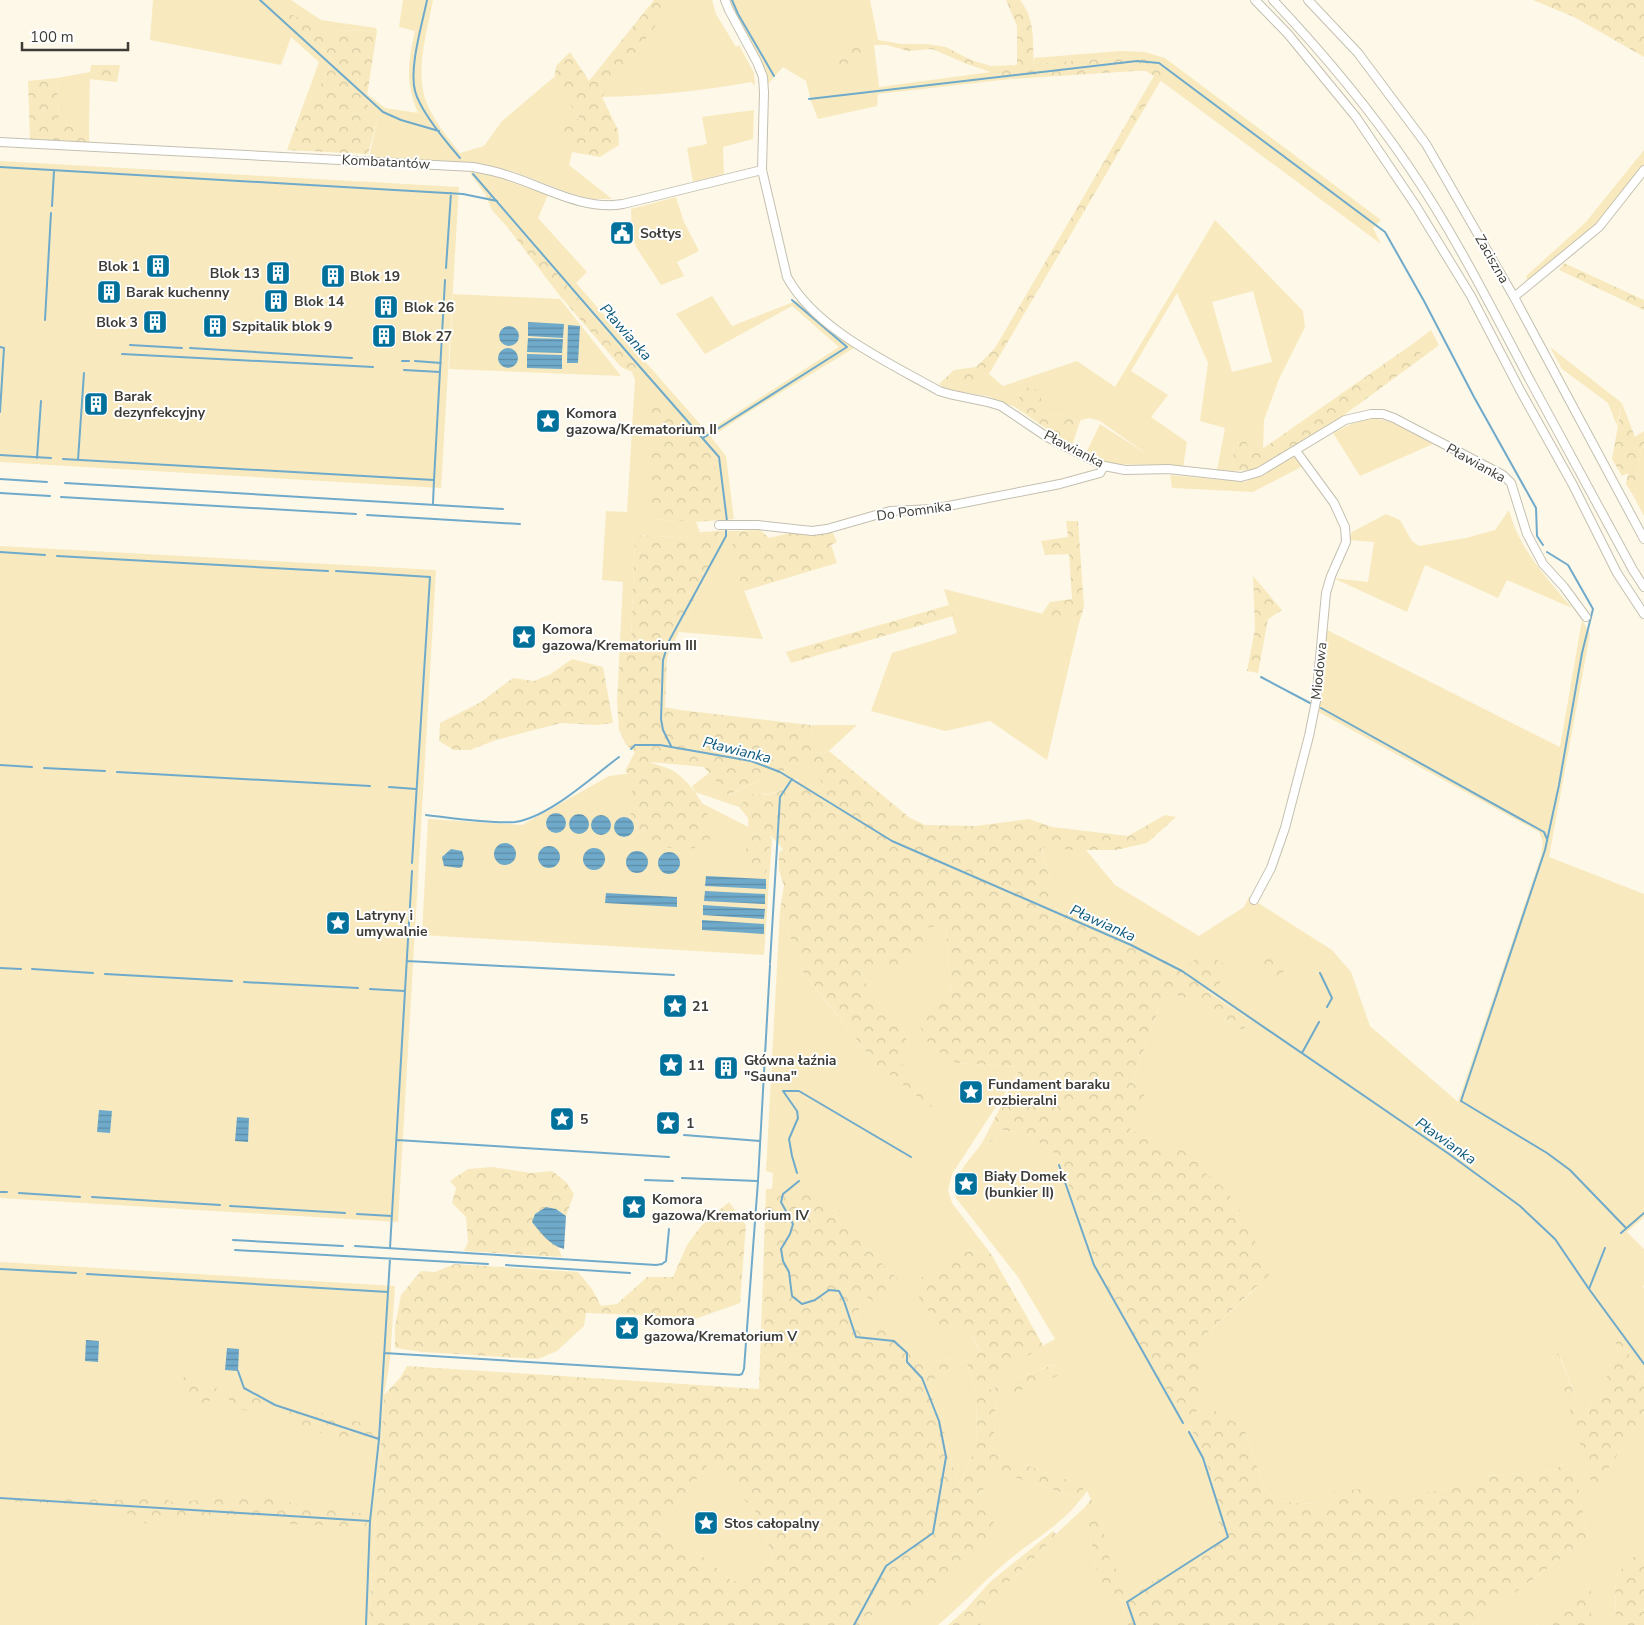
<svg xmlns="http://www.w3.org/2000/svg" width="1644" height="1625" font-family="'Nunito Sans',sans-serif">
	<style>
		.green { fill: #f8eabe; fill-rule: evenodd }
		.forest { fill: url(#forest-crowns); fill-rule: evenodd }
		.water { fill: url(#water-rules) }
		.lines { fill: none; stroke-linecap: round; stroke-linejoin: round }
		.stream { stroke: #6faacb; stroke-width: 2 }
		.minor-casing { stroke: #c4c0b0; stroke-width: 10 }
		.minor { stroke: #fff; stroke-width: 8 }
		.labels { text-anchor: middle; dominant-baseline: central; stroke-width: 4; stroke-linejoin: round; paint-order: stroke }
		.street-label { font-size: 14px; fill: #3e3c36; stroke: #fff }
		.poi-label { font-size: 14px; font-weight: bold; fill: #3e3c36; stroke: #fff; text-anchor: start }
		.water-label { font-size: 15px; font-style: italic; fill: #0f5a7b; stroke: #fff }
	</style>
	<defs>
		<pattern id="forest-crowns" width="20" height="18" patternUnits="userSpaceOnUse" patternTransform="scale(1.25)"><rect width="20" height="18" fill="#f8eabe"/><path d="M2 6a3 3 0 1 1 6 0M12 15a3 3 0 1 1 6 0" fill="none" stroke="#d6caa4"/></pattern>
		<pattern id="water-rules" width="6" height="5" patternUnits="userSpaceOnUse" patternTransform="scale(1.25)"><rect width="6" height="5" fill="#6faacb"/><path d="M0 2.5h6" fill="none" stroke="#5d8ca6"/></pattern>
	</defs>
	<rect width="100%" height="100%" fill="#fef8e8"/>
	<path class="green" d="M153,0H291L321,20L376,28L377,31L323,30L277,7L332,59L317,93L304,103L319,62L291,37L281,65L150,40Z
		M403,0H433C427,33 414,72 427,104C435,122 447,137 460,153L484,146L502,121L554,77V81L580,119L569,165L612,199H592L569,193L515,172L479,163L369,157L377,121L366,102L367,94L385,108L418,113C405,81 408,64 415,31L399,27Z
		M675,0H712L716,14L736,47L739,45L754,73L755,86L751,82C701,91 652,96 601,97Z
		M728,0H870L878,40L860,45L840,69L874,45L879,87L991,72L1011,79L878,94L877,106L818,119L811,101L806,81L783,67L768,84L761,63Z
		M1120,51L1145,52L1165,58L1381,220L1373,228L1381,244L1157,78L1149,60L1136,56L1034,64V58Z
		M90,72L89,129L59,123L57,78Z
		M754,110L753,139L723,147L724,174L693,182L687,148L707,144L702,117Z
		M1644,150V164L1596,225L1528,281L1526,276L1585,223Z
		M0,161L459,187L441,488L0,462Z
		M477,170L548,195L538,218L587,272L576,283L707,432L839,347L792,306L705,354L676,314L712,296L732,326L796,301L854,348L749,412L711,437L726,456L734,519L722,520L713,458L649,519L696,522L700,532L696,538L635,535L631,643L619,668L617,702L623,582L602,580L606,511L627,512L635,380L632,372L638,368L488,193L485,194L470,173Z
		M676,197L684,222L699,251L677,262L684,276L661,285L636,247L632,232L631,209Z
		M1215,220L1303,311L1305,327L1279,379L1264,420L1263,449L1258,452L1250,454L1234,438L1233,471L1217,470L1225,428L1200,421L1208,363L1177,293L1131,371L1168,395L1151,417L1187,442L1183,467L1163,465L1111,464L1086,453L1100,424L1148,455L1100,421L1090,418L1081,420L1079,424L1065,414L1047,415L1024,387L1015,407L987,396L945,389L954,380L966,385L989,374L1003,386L1077,361L1115,387ZM1253,291L1272,362L1232,372L1212,302Z
		M453,294L560,299L621,376L449,369Z
		M1431,330L1439,345L1423,357L1414,343Z
		M1550,347L1622,403L1617,426L1608,403L1562,369Z
		M1373,418L1392,422L1433,444L1360,476L1333,433L1353,423Z
		M1644,447V516L1634,497L1641,450Z
		M1295,456L1303,466L1253,492L1172,488L1170,475L1245,482Z
		M1509,510C1519,549 1547,578 1572,608L1507,580L1498,598L1425,565L1407,612L1333,578L1368,582L1374,542L1349,540L1352,532L1386,514L1400,520L1412,541L1419,546L1466,538L1495,530Z
		M719,531H738L729,552L763,639L679,632L718,550Z
		M0,546L436,570L398,1222L0,1198Z
		M944,589L1079,623L1047,760L990,721L945,731L871,711L892,653L957,633Z
		M1582,620L1590,634L1549,857L1644,894V1217L1627,1232L1644,1249V1285L1643,1287L1644,1288V1382L1615,1329L1611,1334L1619,1351L1607,1368V1383L1593,1396L1587,1415L1582,1414L1559,1354L1594,1492L1644,1412V1549L1627,1562L1615,1578L1616,1625H1591V1585L1536,1625H1472L1588,1538L1576,1476L1570,1458L1555,1470L1485,1476L1479,1483L1434,1491L1325,1504L1298,1503L1278,1501L1265,1490L1244,1428L1191,1427L1212,1477L1220,1534L1191,1562L1132,1592L1109,1561L1101,1520L1087,1491C1065,1524 1033,1539 1004,1564C981,1584 961,1606 938,1625H868L874,1611L996,1516L980,1495L995,1471L1078,1498L1085,1486L989,1452L994,1433L996,1400L1059,1375L1054,1364L989,1390V1376L1055,1339L1018,1277L956,1198C950,1177 971,1159 982,1143L987,1145L1003,1130L1026,1134L1059,1156L1096,1265L1200,1347L1204,1336L1257,1287L1225,1189L1203,1172L1207,1160L1130,1130L1146,1097L1132,1082L1165,992L1202,1003L1243,1031L1250,1020L1207,990L1183,969L1051,906V886L1041,846L1086,850L1115,885L1199,936L1244,907L1249,897L1332,950L1351,972L1370,1026L1458,1102L1541,856L1543,842L1539,832L1317,711L1325,629L1560,747Z
		M810,725H857L829,751L821,754Z
		M805,762L824,785L819,792L798,779C777,793 776,795 750,794L739,807L695,792L692,786L709,773L729,795L764,778H778L789,764Z
		M641,772L772,839L764,955L422,935L428,819L522,825L609,776Z
		M780,910L803,972L824,999L876,1064L931,1106L934,1099L893,1054H912L901,1025L871,995L858,965L922,927L946,925L956,1063L1022,1067L952,1174L948,1190L952,1203L991,1254L966,1249L969,1330L980,1352L971,1356L920,1363L863,1328L857,1317L863,1294L905,1285L882,1264L851,1221L793,1188L772,1189L773,1173L766,1171Z
		M0,1262L395,1286L390,1360L384,1395L369,1625H0Z
		M966,1360L977,1396L976,1446L959,1486L947,1447L942,1418L926,1384Z
		M710,1462L762,1519L773,1562L733,1582L705,1558L657,1530Z
		M1085,1507L1095,1564L1102,1583L1122,1601L1127,1625H981L975,1614L1036,1557L1056,1534Z"/>
	<path class="forest" d="M654,0H675L602,97L618,130L619,145L600,157L572,152L573,145L559,129L570,119H580L554,81L556,66L570,52L589,81Z
		M1006,0H1020C1036,21 1032,39 1034,64L1137,56L1149,60L1165,70L1157,78L1161,80L989,374L966,385L954,380L945,389L939,384L954,370L976,367L995,348L1154,76L1146,71H1135L1011,79L967,64L932,49L908,51L887,45H874L840,69L831,59L860,45L878,40L902,44H927L946,47L971,60L991,66L1017,65V26Z
		M1533,0H1644V57L1574,17Z
		M275,6L323,30L377,31L366,102L377,121L368,154L287,150L304,103L317,93L332,59Z
		M91,65H120L117,82L89,79Z
		M57,78L59,123L89,129V143L30,139L28,81Z
		M488,193L638,368L632,372L621,367L560,296L508,228L492,210L485,194Z
		M1564,263L1644,300V310L1559,270Z
		M1414,343L1423,357L1321,432L1257,470L1233,471L1234,438H1245L1250,454L1258,452Z
		M1024,387L1038,390L1047,415L1065,414L1079,424L1072,446L1015,407Z
		M650,389L714,458L722,520L695,522L649,519Z
		M1622,403L1635,437L1644,431V447L1641,450L1634,497L1626,484L1628,473L1622,476L1612,459Z
		M1066,521H1078L1084,607L1079,623L1042,614L1050,602L1072,599L1069,554L1045,555L1041,541L1068,537Z
		M760,530L769,538L794,532L832,531L837,542L831,545L837,563L744,591L729,552L738,531Z
		M719,531L718,550L667,657L665,707L680,710L810,725L821,754L829,751L910,818L925,825L975,826L1029,819L1052,827L1128,836L1165,815L1176,817L1147,843L1116,850H1070L1041,847L1051,886V906L1183,969L1204,952L1231,968L1218,985L1207,991L1250,1020L1243,1031L1202,1003L1165,992L1132,1082L1146,1097L1130,1130L1208,1160L1204,1172L1225,1189L1244,1216L1270,1274L1204,1336L1200,1347L1197,1411L1183,1420L1096,1265L1059,1156L1026,1134L1003,1130L987,1145L982,1143L1021,1067L956,1063L929,1045L915,1015L951,993L946,926L922,928L923,951L902,971L858,965L871,995L901,1025L912,1054L894,1055L935,1099L931,1107L876,1064L803,972L780,910L784,886L779,870V853L783,849L771,836L767,870L764,875L755,869L746,850L749,838L748,818L739,807L750,794C759,794 769,796 777,792C792,786 791,778 809,780V785L819,792L824,785L805,762L789,764L778,778H764L728,795L704,767L650,762C656,765 666,767 672,770C695,785 708,810 714,835C693,858 668,848 643,840L637,822L623,803L638,783L625,771L635,752L626,745L619,730L617,702L619,668L631,643L635,535L696,538L700,532Z
		M1253,576L1282,610L1268,619L1258,673L1247,671L1255,629Z
		M949,605L953,616L791,663L786,652Z
		M572,659L603,667L613,723L597,725L561,723L496,740L470,750H454L439,741L440,723L481,702L513,678L534,681L551,674Z
		M1274,955L1287,965L1280,978L1255,963L1258,956Z
		M492,1167L531,1173L552,1171L566,1182L574,1194L566,1216L556,1209L545,1238L558,1247L562,1257L464,1251L468,1242L466,1217L452,1203L456,1188L450,1181L468,1169Z
		M793,1188L830,1201L851,1221L882,1264L905,1285L881,1305L863,1295L857,1317L863,1328L876,1325L914,1346L920,1363L971,1356L980,1351L969,1330L938,1325L914,1290L913,1283L966,1249L991,1254L1044,1347L990,1376L989,1390L1055,1364L1060,1375L996,1400L994,1433L989,1452L1085,1486L1078,1498L995,1471L980,1495L996,1516L988,1536L909,1611H874L868,1625H369L384,1395L400,1378L407,1366L759,1389L766,1189ZM966,1360L977,1396L976,1446L959,1486L947,1447L942,1418L926,1384ZM710,1462L762,1519L773,1562L733,1582L705,1558L657,1530Z
		M729,1202L746,1225L740,1303L678,1325L641,1315L586,1313L584,1326L557,1351L538,1359L422,1352L395,1348V1326L401,1295L421,1271L435,1272L455,1264L578,1272L592,1289L601,1306L617,1304L647,1277H673L687,1245L701,1226Z
		M1615,1329L1644,1382V1412L1594,1492L1555,1358L1558,1353L1582,1414L1587,1415L1593,1396L1607,1383V1368L1619,1351L1611,1334Z
		M192,1374L217,1388L211,1400L195,1408C183,1397 181,1394 182,1378Z
		M244,1394L265,1400L262,1413L229,1408V1395Z
		M285,1409L310,1415L319,1412L371,1425L373,1441L328,1436L284,1417Z
		M1214,1410L1244,1428L1265,1490L1278,1501L1298,1503L1325,1504L1335,1492L1361,1489L1373,1498L1434,1491L1478,1483L1484,1476L1555,1470L1570,1458L1576,1476L1588,1538L1472,1625H1127L1122,1601L1102,1583L1095,1564L1085,1507L1091,1499L1101,1520L1110,1561L1132,1592L1190,1562L1220,1534L1212,1477L1191,1427Z
		M17,1491L76,1498L134,1501L150,1493L175,1503L253,1493L297,1504L371,1515L365,1527L289,1524L270,1513L249,1520L169,1516L165,1522L147,1524L129,1514L76,1505L0,1501V1494Z
		M1053,1531L1056,1534L1036,1557L975,1614L981,1625H948L966,1609L990,1582Z
		M1644,1549V1625H1616L1615,1578L1627,1562Z
		M1591,1585V1625H1536Z"/>
	<path class="water" d="M528,322L564,324L563,338L528,336Z
		M568,325L580,326L578,363H567Z
		M499 336a10 10 0 1 1 20 0a10 10 0 1 1-20 0Z
		M528,338L563,339L562,353L527,352Z
		M498 358a10 10 0 1 1 20 0a10 10 0 1 1-20 0Z
		M527,354L562,355V369L527,368Z
		M546 823a10 10 0 1 1 20 0a10 10 0 1 1-20 0Z
		M569 824a10 10 0 1 1 20 0a10 10 0 1 1-20 0Z
		M591 825a10 10 0 1 1 20 0a10 10 0 1 1-20 0Z
		M614 827a10 10 0 1 1 20 0a10 10 0 1 1-20 0Z
		M494 854a11 11 0 1 1 22 0a11 11 0 1 1-22 0Z
		M538 857a11 11 0 1 1 22 0a11 11 0 1 1-22 0Z
		M583 859a11 11 0 1 1 22 0a11 11 0 1 1-22 0Z
		M451,849L462,851L464,858L462,867L459,868L444,866L442,857Z
		M626 862a11 11 0 1 1 22 0a11 11 0 1 1-22 0Z
		M658 863a11 11 0 1 1 22 0a11 11 0 1 1-22 0Z
		M706,876L766,879V889L705,886Z
		M705,891L765,894V904L704,901Z
		M606,893L677,897V907L605,903Z
		M703,905L765,909L764,919L703,915Z
		M702,920L764,924V934L702,930Z
		M99,1110L112,1111L110,1133L97,1132Z
		M237,1117L249,1118L248,1142L235,1141Z
		M546,1207L556,1209L566,1216L564,1249C549,1245 541,1233 532,1222L535,1214Z
		M86,1340L99,1341L98,1362L85,1361Z
		M227,1348L239,1349L238,1371L225,1370Z"/>
	<g class="lines">
		<path class="stream" d="M260,0L383,112L401,120L439,131
			M427,0C422,25 409,67 415,91C420,110 447,143 460,158
			M732,0L738,14L774,76
			M809,99L1137,61L1159,63L1385,232L1424,301L1474,397L1536,508L1537,536L1543,545
			M0,167L463,194L497,201
			M473,174L633,359L719,457L727,521
			M52,206L54,171
			M446,268L451,193
			M45,320L51,213
			M130,345L182,348
			M0,347L4,348L0,412
			M190,348L352,358
			M122,354L373,367
			M402,361H409
			M415,361L441,363
			M404,370L440,372
			M703,438L847,347L792,300
			M0,455L51,458
			M37,458L41,401
			M63,459L434,480L445,280
			M78,460L84,373
			M0,479L47,482
			M65,483L503,509
			M0,493L50,496
			M61,497L356,514
			M433,503L434,480
			M367,515L520,524
			M0,552L45,555
			M1547,552L1568,565L1593,609L1582,653L1559,785L1545,850L1461,1101L1547,1153L1570,1170L1626,1228
			M57,556L328,571
			M336,571L430,577L412,863
			M1261,677L1310,703
			M1321,708L1544,832L1547,839
			M671,746L663,730L661,719L663,660L669,641L726,536V528
			M631,749L635,745H660L751,761L780,772L892,841L1131,945L1182,971L1449,1154L1520,1206L1555,1239L1589,1289L1644,1364
			M0,765L32,767
			M44,768L105,771
			M117,772L370,786
			M389,787L416,789
			M426,815C453,818 489,824 515,822C548,818 592,777 619,757
			M407,961L674,975
			M770,963L780,797L792,779
			M0,968L21,969
			M32,969L93,973
			M1320,973L1332,998L1327,1007
			M105,974L232,981
			M244,982L358,988
			M370,989L405,991
			M1302,1053L1319,1022
			M684,1135L760,1141
			M397,1140L669,1157
			M1059,1165L1094,1265L1183,1423
			M797,1173L792,1156L789,1139L798,1118L797,1111L783,1091H799L911,1157
			M682,1178L757,1181
			M645,1180L673,1181
			M799,1181L783,1194L781,1202L793,1224L790,1234L781,1249L783,1261L789,1272L792,1296L802,1304L815,1300L829,1290L839,1291L844,1301L856,1337L894,1341L907,1353V1362L922,1378L939,1421L946,1457L933,1533L886,1566L854,1625
			M0,1192H7
			M19,1193L80,1197
			M92,1197L220,1205
			M230,1206L345,1213
			M357,1214L392,1216
			M1621,1233L1644,1213
			M233,1240L343,1246
			M355,1246L656,1265L662,1264L666,1261L669,1229
			M390,1248L412,871
			M235,1250L488,1264
			M506,1265L630,1273
			M0,1269L76,1273
			M87,1274L388,1292
			M1589,1289L1605,1248
			M384,1353L739,1375L742,1374L744,1369L758,1181L770,965
			M238,1371L244,1388L275,1405L379,1439
			M0,1498L370,1521
			M366,1625L370,1521L379,1439L390,1259
			M1135,1625L1127,1602L1228,1537L1203,1458L1189,1432"/>
		<defs>
			<path id="minor" d="M725,0L729,10L757,62L763,77L764,92L762,170L787,277C816,330 888,362 939,391C960,398 981,399 1001,406L1047,437L1104,466L1125,470L1168,469L1241,477L1259,472L1345,420L1371,414H1383L1394,418L1503,475L1511,483L1527,534L1543,564L1564,587L1586,617
				M1255,0L1288,34L1356,117L1416,206L1471,296L1520,390L1573,485L1617,573L1644,614
				M1273,0C1322,52 1369,108 1409,167C1456,236 1493,311 1532,384C1566,446 1600,508 1633,570L1644,587
				M1308,0L1358,53L1426,144L1514,297L1644,539
				M0,142L473,167C483,169 494,171 503,174C542,185 581,211 623,204L762,170
				M1514,297L1599,227L1644,170
				M719,525H758L812,531L827,529L890,511L933,509L1060,484L1100,473L1104,466
				M1254,900L1271,868L1285,828L1309,736L1316,701L1326,593L1331,576L1346,542L1345,527L1334,503L1296,451"/>
		</defs>
		<use href="#minor" class="minor-casing"/>
		<use href="#minor" class="minor"/>
	</g>
	<defs>
		<symbol id="civic-square" viewBox="-11 -11 22 22"><rect x="-9" y="-9" width="18" height="18" rx="4" fill="#00719b" stroke="#fff"/><path d="M-.6-6.5H3V-4.5H.6V-3L4-1V1h2V6H-6V1h2V-1L-.6-3ZM-1.2 2.5V6h2.4V2.5Z" fill="#fff"/></symbol>
		<symbol id="building-square" viewBox="-11 -11 22 22"><rect x="-9" y="-9" width="18" height="18" rx="4" fill="#00719b" stroke="#fff"/><path d="M-4-6H4V6H1V3H-1V6H-4ZM-2.5-4.3h1.7v1.8h-1.7ZM.8-4.3h1.7v1.8H.8ZM-2.5-1h1.7V.8h-1.7ZM.8-1h1.7V.8H.8Z" fill="#fff"/></symbol>
		<symbol id="sight-square" viewBox="-11 -11 22 22"><rect x="-9" y="-9" width="18" height="18" rx="4" fill="#00719b" stroke="#fff"/><path d="M0-6L1.8-2.2L6-1.7L2.9 1.2L3.7 5.4L0 3.3L-3.7 5.4L-2.9 1.2L-6-1.7L-1.8-2.2Z" fill="#fff"/></symbol>
	</defs>
	<g fill-rule="evenodd">
		<use href="#civic-square" x="608" y="219" width="28" height="28"/>
		<use href="#building-square" x="144" y="252" width="28" height="28"/>
		<use href="#building-square" x="264" y="259" width="28" height="28"/>
		<use href="#building-square" x="319" y="262" width="28" height="28"/>
		<use href="#building-square" x="95" y="278" width="28" height="28"/>
		<use href="#building-square" x="262" y="287" width="28" height="28"/>
		<use href="#building-square" x="372" y="293" width="28" height="28"/>
		<use href="#building-square" x="141" y="308" width="28" height="28"/>
		<use href="#building-square" x="201" y="312" width="28" height="28"/>
		<use href="#building-square" x="370" y="322" width="28" height="28"/>
		<use href="#building-square" x="82" y="390" width="28" height="28"/>
		<use href="#sight-square" x="534" y="407" width="28" height="28"/>
		<use href="#sight-square" x="510" y="623" width="28" height="28"/>
		<use href="#sight-square" x="324" y="909" width="28" height="28"/>
		<use href="#sight-square" x="661" y="992" width="28" height="28"/>
		<use href="#sight-square" x="657" y="1051" width="28" height="28"/>
		<use href="#building-square" x="712" y="1054" width="28" height="28"/>
		<use href="#sight-square" x="957" y="1078" width="28" height="28"/>
		<use href="#sight-square" x="548" y="1105" width="28" height="28"/>
		<use href="#sight-square" x="654" y="1109" width="28" height="28"/>
		<use href="#sight-square" x="952" y="1170" width="28" height="28"/>
		<use href="#sight-square" x="620" y="1193" width="28" height="28"/>
		<use href="#sight-square" x="613" y="1314" width="28" height="28"/>
		<use href="#sight-square" x="692" y="1509" width="28" height="28"/>
	</g>
	<g class="labels">
		<g class="street-label">
			<text transform="translate(386 162) rotate(3)">Kombatantów</text>
			<text transform="translate(1492 259) rotate(60)">Zaciszna</text>
			<text transform="translate(1074 449) rotate(27)">Pławianka</text>
			<text transform="translate(1476 463) rotate(29)">Pławianka</text>
			<text transform="translate(914 511) rotate(-8)">Do Pomnika</text>
			<text transform="translate(1319 671) rotate(-84)">Miodowa</text>
		</g>
		<g class="poi-label">
			<text x="640" y="233">Sołtys</text>
			<text x="140" y="266" text-anchor="end">Blok 1</text>
			<text x="260" y="273" text-anchor="end">Blok 13</text>
			<text x="350" y="276">Blok 19</text>
			<text x="126" y="292">Barak kuchenny</text>
			<text x="294" y="301">Blok 14</text>
			<text x="404" y="307">Blok 26</text>
			<text x="138" y="322" text-anchor="end">Blok 3</text>
			<text x="232" y="326">Szpitalik blok 9</text>
			<text x="402" y="336">Blok 27</text>
			<text x="114" y="396">Barak<tspan x="114" dy="16">dezynfekcyjny</tspan></text>
			<text x="566" y="413">Komora<tspan x="566" dy="16">gazowa/Krematorium II</tspan></text>
			<text x="542" y="629">Komora<tspan x="542" dy="16">gazowa/Krematorium III</tspan></text>
			<text x="356" y="915">Latryny i<tspan x="356" dy="16">umywalnie</tspan></text>
			<text x="692" y="1006">21</text>
			<text x="744" y="1060">Główna łaźnia<tspan x="744" dy="16">"Sauna"</tspan></text>
			<text x="688" y="1065">11</text>
			<text x="988" y="1084">Fundament baraku<tspan x="988" dy="16">rozbieralni</tspan></text>
			<text x="580" y="1119">5</text>
			<text x="686" y="1123">1</text>
			<text x="984" y="1176">Biały Domek<tspan x="984" dy="16">(bunkier II)</tspan></text>
			<text x="652" y="1199">Komora<tspan x="652" dy="16">gazowa/Krematorium IV</tspan></text>
			<text x="644" y="1320">Komora<tspan x="644" dy="16">gazowa/Krematorium V</tspan></text>
			<text x="724" y="1523">Stos całopalny</text>
		</g>
		<g class="water-label">
			<text transform="translate(626 332) rotate(49)">Pławianka</text>
			<text transform="translate(737 750) rotate(14)">Pławianka</text>
			<text transform="translate(1103 923) rotate(24)">Pławianka</text>
			<text transform="translate(1446 1141) rotate(35)">Pławianka</text>
		</g>
	</g>
	<path d="M22 42v8h106v-8" fill="none" stroke="#3e3c36" stroke-width="2.5"/>
	<text x="30" y="42" font-size="15" fill="#3e3c36" stroke="#ffffff" stroke-width="4" paint-order="stroke">100 m</text>
</svg>
